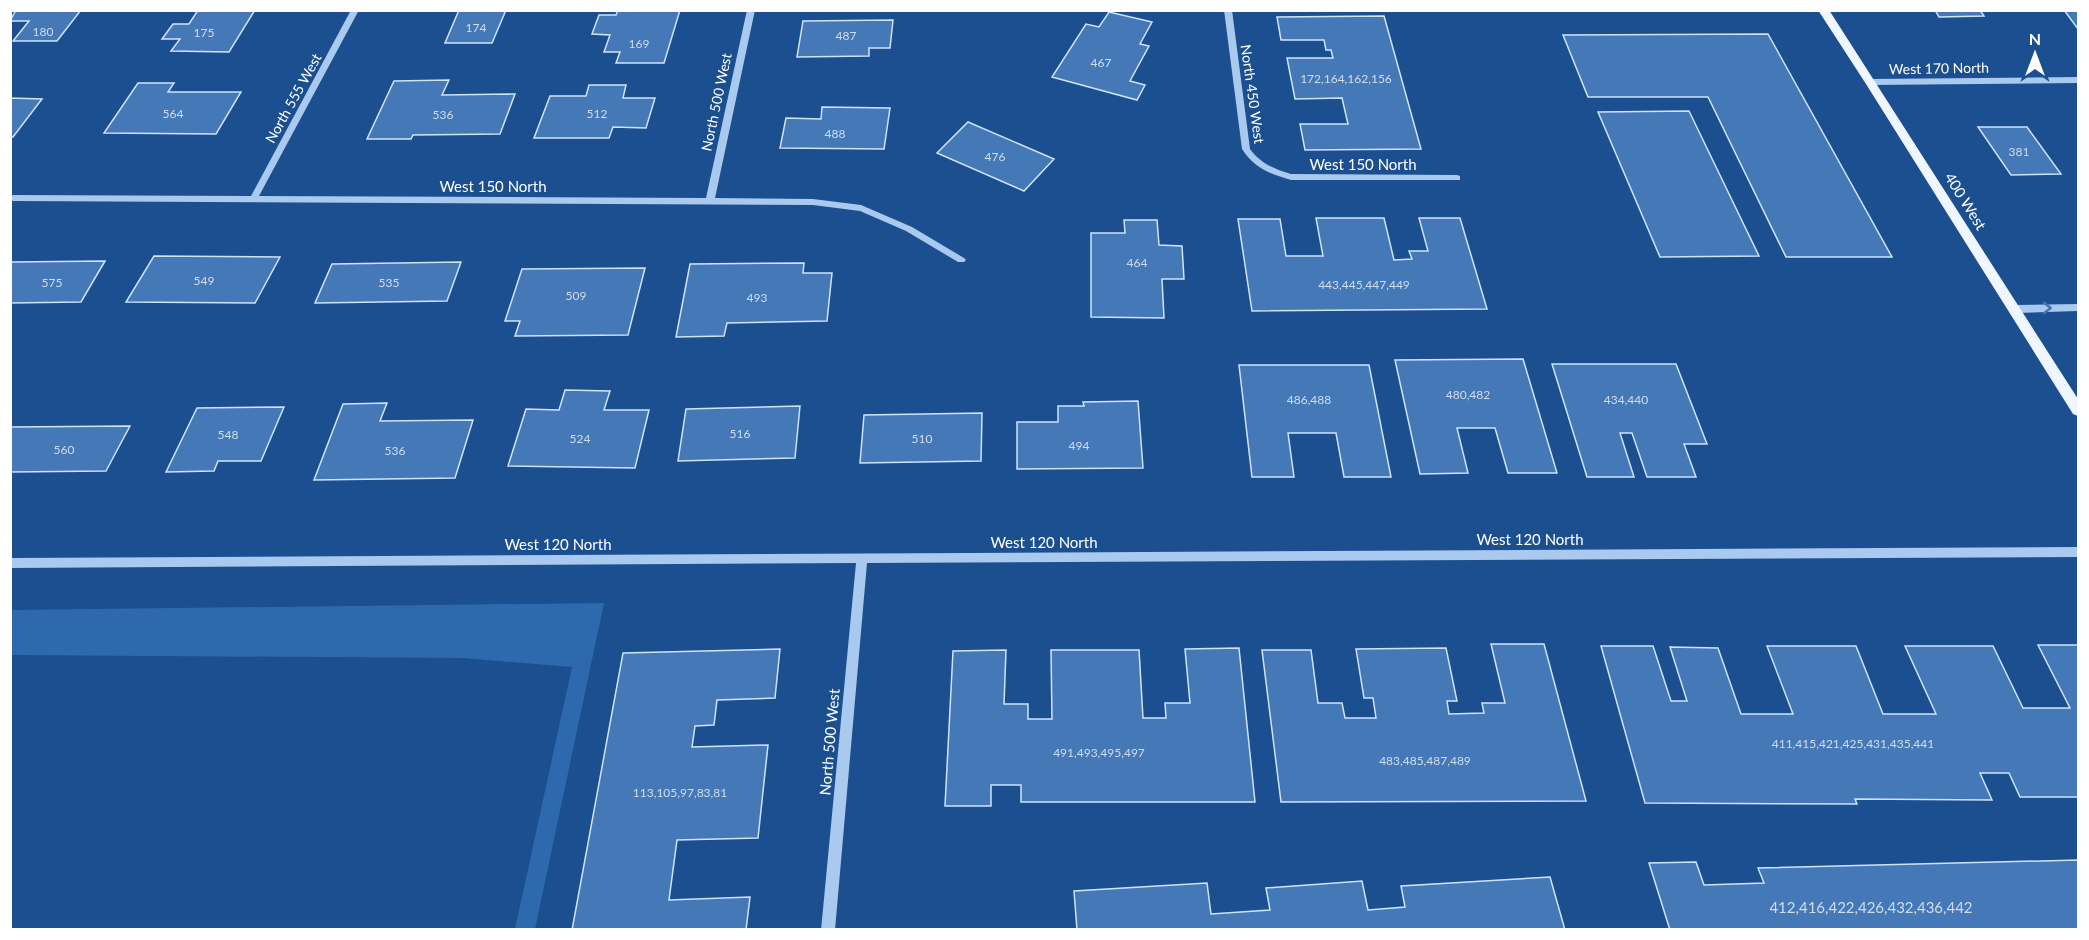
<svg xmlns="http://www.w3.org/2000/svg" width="2089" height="940" font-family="Lato,sans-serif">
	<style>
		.green { fill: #2e69ad }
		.building { fill: #4478b7; stroke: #cfe3fa; stroke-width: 1.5 }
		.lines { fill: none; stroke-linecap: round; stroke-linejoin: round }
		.minor { fill: #a9c9ee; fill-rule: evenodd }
		.major { fill: #f0f6ff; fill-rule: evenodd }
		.oneway { stroke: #4674ac }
		.labels { text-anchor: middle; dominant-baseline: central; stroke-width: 4.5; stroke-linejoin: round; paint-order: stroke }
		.number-label { font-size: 12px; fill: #d0dded }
		.far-street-label { font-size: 14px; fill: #fff; stroke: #1b4f8f }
		.street-label { font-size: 15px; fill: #fff; stroke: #1b4f8f }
		.near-number-label { font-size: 15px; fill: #d0dded }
	</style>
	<rect width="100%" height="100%" fill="#1b4f8f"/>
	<path class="green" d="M604,603L535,929H515L572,667L463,658L11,655V610Z"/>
	<path class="building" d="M16,10H81L57,41H13L29,21H10Z
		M198,10H255L229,52L171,51L180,39H162L173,24H189Z
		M459,10H506L492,43H445Z
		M618,10H680L664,63H616L620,52H604L610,35L592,34L599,15H616Z
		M1935,10H1980L1984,16L1939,17Z
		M2064,10H2078V29Z
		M1109,12L1152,22L1140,44L1149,46L1130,81L1145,85L1137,100L1052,77L1086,24L1099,27Z
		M1384,16L1421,149L1305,150L1300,124H1348L1342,98L1295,99L1287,58H1333L1331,50H1326L1324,40H1281L1277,17Z
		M893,20L890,48H869V56L797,57L803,21Z
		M1768,34L1892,257H1786L1708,97H1588L1563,35Z
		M449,80L442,95L515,94L500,134L413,135L411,139H367L394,81Z
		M138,83H174L168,92H241L216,134L104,133Z
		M589,85H626L623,98H655L646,128L613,127L609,138H534L550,96H586Z
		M10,98L42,99L13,137H10Z
		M822,107L890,108L884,149L780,148L786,118L821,119Z
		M1689,111L1759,256L1660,257L1598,112Z
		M968,122L1054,159L1024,191L937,153Z
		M1978,127H2027L2061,174L2011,175Z
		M1316,218H1384L1394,260L1412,259L1409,251H1428L1419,218H1460L1487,309L1252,311L1238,219H1280L1286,256H1323Z
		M1124,220H1157L1159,245L1182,246L1184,279H1162L1164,318L1091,317V233H1125Z
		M154,256L280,257L255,303L126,302Z
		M105,261L81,302L10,303V262Z
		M461,262L447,301L315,303L332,264Z
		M804,263L803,273H832L827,321L727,323L724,336L676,337L690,264Z
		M645,268L628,335L515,336L520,321H505L522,269Z
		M1523,359L1557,473H1508L1495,428H1457L1468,473L1420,474L1395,360Z
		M1552,364H1676L1707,444H1684L1696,477H1647L1632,433H1620L1634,477H1587Z
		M1239,365H1369L1391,477H1344L1336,433H1288L1294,477H1252Z
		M565,390L610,391L604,410H649L635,468L508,466L526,409L559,410Z
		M1138,401L1143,468L1017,469V422H1058V406H1084L1083,402Z
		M387,403L380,421L473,420L455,478L314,480L343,404Z
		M800,406L795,458L678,461L686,409Z
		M284,407L261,461H218L214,471L166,472L197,408Z
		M982,413L981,461L860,463L864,415Z
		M130,426L106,471L10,472V427Z
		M1491,644H1544L1586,801L1281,802L1262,650H1311L1318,703H1342L1345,718H1376L1373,698H1364L1356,649L1446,648L1457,701H1447L1449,714L1484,713L1482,703H1505Z
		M2038,645H2078V797H2020L2009,773H1980L1992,800L1855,799L1857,804L1645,803L1601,646H1653L1671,701H1687L1670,647L1718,648L1741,714H1793L1767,646H1856L1883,714H1936L1905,646H1993L2023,708H2070Z
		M1239,648L1255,802H1021V785H991V806H945L953,651L1006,650L1004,704H1028V719H1052L1051,650H1139L1143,718H1166L1165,703H1190L1185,649Z
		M780,649L775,698L717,700L714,725L695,726L692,747L768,745L758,838L677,840L669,900L750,897L746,930H572L623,653Z
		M2078,860V930H1670L1649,863L1696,862L1704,885L1764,883L1758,868Z
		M1550,877L1565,930H1077L1074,891L1207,883L1211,914L1270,910L1266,888L1362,881L1368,910L1405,907L1401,886Z"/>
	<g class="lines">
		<path class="minor" d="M351,10H359L259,196L706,198L747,10H755L715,198L813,199L861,205L912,227L964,258L966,260L964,262H958L906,231L860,211L813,205L10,201V195L251,196Z
			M1224,10H1232L1250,149C1260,163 1274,169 1291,174L1457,175L1460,176V180H1291C1270,174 1254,168 1242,149Z
			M2078,77V83L1871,85L1867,82L1871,79Z
			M2015,305L2078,304V311L2015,313L2010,309Z
			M2078,547V557L867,563L835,930H821L856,563L10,568V558Z"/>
		<path class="major" d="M1818,10H1829L2078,399V416L2073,414L1866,84Z"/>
	</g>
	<defs><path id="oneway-chevron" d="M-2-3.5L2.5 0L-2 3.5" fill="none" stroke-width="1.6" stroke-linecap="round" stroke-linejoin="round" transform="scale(1.5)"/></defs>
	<use class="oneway" href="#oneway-chevron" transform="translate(2047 308)"/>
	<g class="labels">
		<g class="number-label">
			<text x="476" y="27">174</text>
			<text x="43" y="31">180</text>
			<text x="204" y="32">175</text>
			<text x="846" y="35">487</text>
			<text x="639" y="43">169</text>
			<text x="1101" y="62">467</text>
			<text x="1346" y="78">172,164,162,156</text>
			<text x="173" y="113">564</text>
			<text x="597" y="113">512</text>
			<text x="443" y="114">536</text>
			<text x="835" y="133">488</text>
			<text x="2019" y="151">381</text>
			<text x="995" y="156">476</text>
			<text x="1137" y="262">464</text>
			<text x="204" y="280">549</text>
			<text x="52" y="282">575</text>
			<text x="389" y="282">535</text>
			<text x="1364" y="284">443,445,447,449</text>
			<text x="576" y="295">509</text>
			<text x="757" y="297">493</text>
			<text x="1468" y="394">480,482</text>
			<text x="1309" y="399">486,488</text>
			<text x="1626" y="399">434,440</text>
			<text x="740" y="433">516</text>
			<text x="228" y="434">548</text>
			<text x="580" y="438">524</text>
			<text x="922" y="438">510</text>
			<text x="1079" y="445">494</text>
			<text x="64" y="449">560</text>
			<text x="395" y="450">536</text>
			<text x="1853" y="743">411,415,421,425,431,435,441</text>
			<text x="1099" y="752">491,493,495,497</text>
			<text x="1425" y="760">483,485,487,489</text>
			<text x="680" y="792">113,105,97,83,81</text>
		</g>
		<g class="far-street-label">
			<text transform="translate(1939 68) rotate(-1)">West 170 North</text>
			<text transform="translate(1253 94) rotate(82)">North 450 West</text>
			<text transform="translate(293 98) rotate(-61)">North 555 West</text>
			<text transform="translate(716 102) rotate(-78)">North 500 West</text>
		</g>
		<g class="street-label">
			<text x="1363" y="164">West 150 North</text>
			<text x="493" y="186">West 150 North</text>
			<text transform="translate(1966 201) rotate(58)">400 West</text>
			<text x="1530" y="539">West 120 North</text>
			<text x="1044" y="542">West 120 North</text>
			<text x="558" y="544">West 120 North</text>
			<text transform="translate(829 742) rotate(-85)">North 500 West</text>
		</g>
		<g class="near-number-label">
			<text x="1871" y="907">412,416,422,426,432,436,442</text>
		</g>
	</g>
	<rect width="2089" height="940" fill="none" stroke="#ffffff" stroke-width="24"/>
	<g transform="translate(2035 54)" stroke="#1b4f8f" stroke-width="4.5" paint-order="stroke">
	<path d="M0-4.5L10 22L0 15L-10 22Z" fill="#ffffff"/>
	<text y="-9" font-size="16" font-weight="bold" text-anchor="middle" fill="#ffffff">N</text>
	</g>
</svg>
